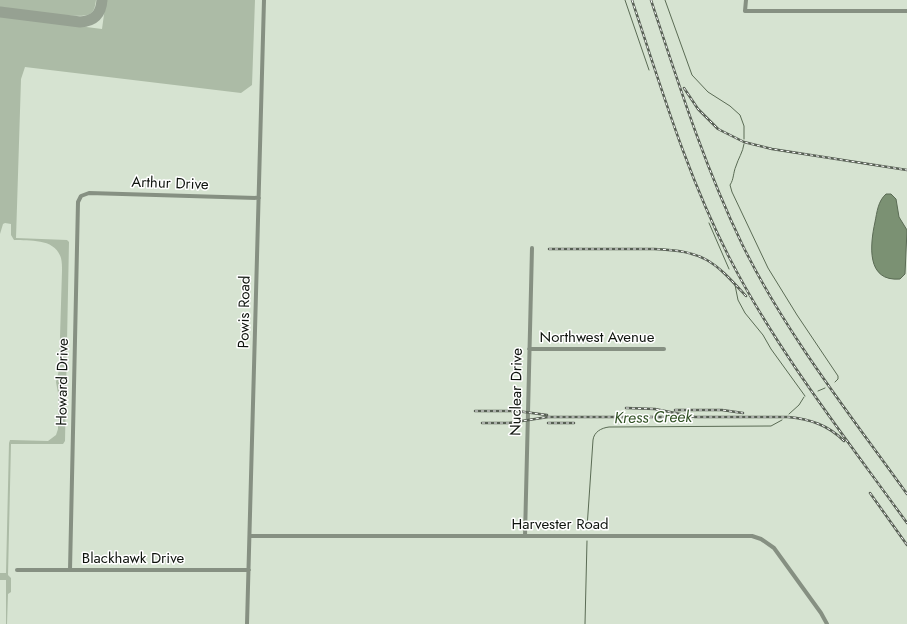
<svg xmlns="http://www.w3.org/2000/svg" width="907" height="624" font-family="Jost,sans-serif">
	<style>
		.green { fill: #acbba6 }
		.water { fill: #7b9173; stroke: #5a6b54 }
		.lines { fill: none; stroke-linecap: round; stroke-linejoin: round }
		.stream { stroke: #5a6b54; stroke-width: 1 }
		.taxiway { stroke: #96a192; stroke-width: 11 }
		.minor { stroke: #869082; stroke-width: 4 }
		.rail-casing { stroke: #575f54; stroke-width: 2.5 }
		.rail { stroke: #fff; stroke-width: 1; stroke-dasharray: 3; stroke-linecap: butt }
		.labels { text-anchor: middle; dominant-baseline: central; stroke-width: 3; stroke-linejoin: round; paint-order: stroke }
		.street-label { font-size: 15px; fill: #0e130d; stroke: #fff }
		.water-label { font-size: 16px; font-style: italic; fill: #325225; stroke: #fff }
	</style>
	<rect width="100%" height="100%" fill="#d6e3d1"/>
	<path class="green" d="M0,0H96C95,5 95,11 90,14C81,20 14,9 0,7Z
		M106,0H255L252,85L241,93L25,67L21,79L16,238L67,240L69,242L65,441L63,444H11L8,575L11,578V592L8,594L7,624H6V580H0V573H6L9,443L10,440H12L48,441L56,435L58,429V393L56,382L59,370L62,271C62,267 62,262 61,258C55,238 30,241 14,240L11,235V224L5,223L3,224L0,234V16L102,29Z"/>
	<path class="water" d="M886,194H891L896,199L899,217L907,230L905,274L900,279C866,282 870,245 875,222C877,212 878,201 886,194Z"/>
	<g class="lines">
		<path class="stream" d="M625,0L649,70
			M665,0L692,75L708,92L730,106L740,115L744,126V139
			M744,144C743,152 738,159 736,166C733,173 734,179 730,185L732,192L768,268L797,315L838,376V379L835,382
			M709,223L729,269
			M735,285L738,300L745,313L763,335L771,349L805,396
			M818,391L825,388
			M789,414L799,405L804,397
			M587,528L593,440C594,432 601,428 609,427L771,426L782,420
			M585,624L587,541"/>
		<path class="taxiway" d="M0,12L80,22C95,21 101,14 102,0"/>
		<path class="minor" d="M746,0L745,11H907
			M529,349H664
			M250,536H752L761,539L774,548L821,613L827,624
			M525,536L532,248
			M17,570H249
			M70,570L78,202L81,196L89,193L259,198
			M247,624L264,0"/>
		<defs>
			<path id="rail" d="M632,0C661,87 687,175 729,257C777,351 845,437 907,523
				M651,0C678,82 704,165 742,244C786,334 849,413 907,494
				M684,88L698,109L718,129L744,142L772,149L907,170
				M549,249H654C704,251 713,260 746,296
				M626,408L655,409L695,417H788C810,419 828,425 844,441
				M675,410H722L743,413
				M475,411H517L547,415
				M482,423H509L548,417H676
				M548,423H574
				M870,493L907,545"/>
		</defs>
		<use href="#rail" class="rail-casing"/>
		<use href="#rail" class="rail"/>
	</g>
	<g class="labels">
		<g class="street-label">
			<text transform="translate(170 183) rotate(2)">Arthur Drive</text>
			<text transform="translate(244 312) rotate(-89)">Powis Road</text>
			<text x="597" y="337">Northwest Avenue</text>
			<text transform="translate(62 382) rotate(-89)">Howard Drive</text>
			<text transform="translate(516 392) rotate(-89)">Nuclear Drive</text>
			<text x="560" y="524">Harvester Road</text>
			<text x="133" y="558">Blackhawk Drive</text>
		</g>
		<g class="water-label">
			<text transform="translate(653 417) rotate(-1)">Kress Creek</text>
		</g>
	</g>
</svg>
